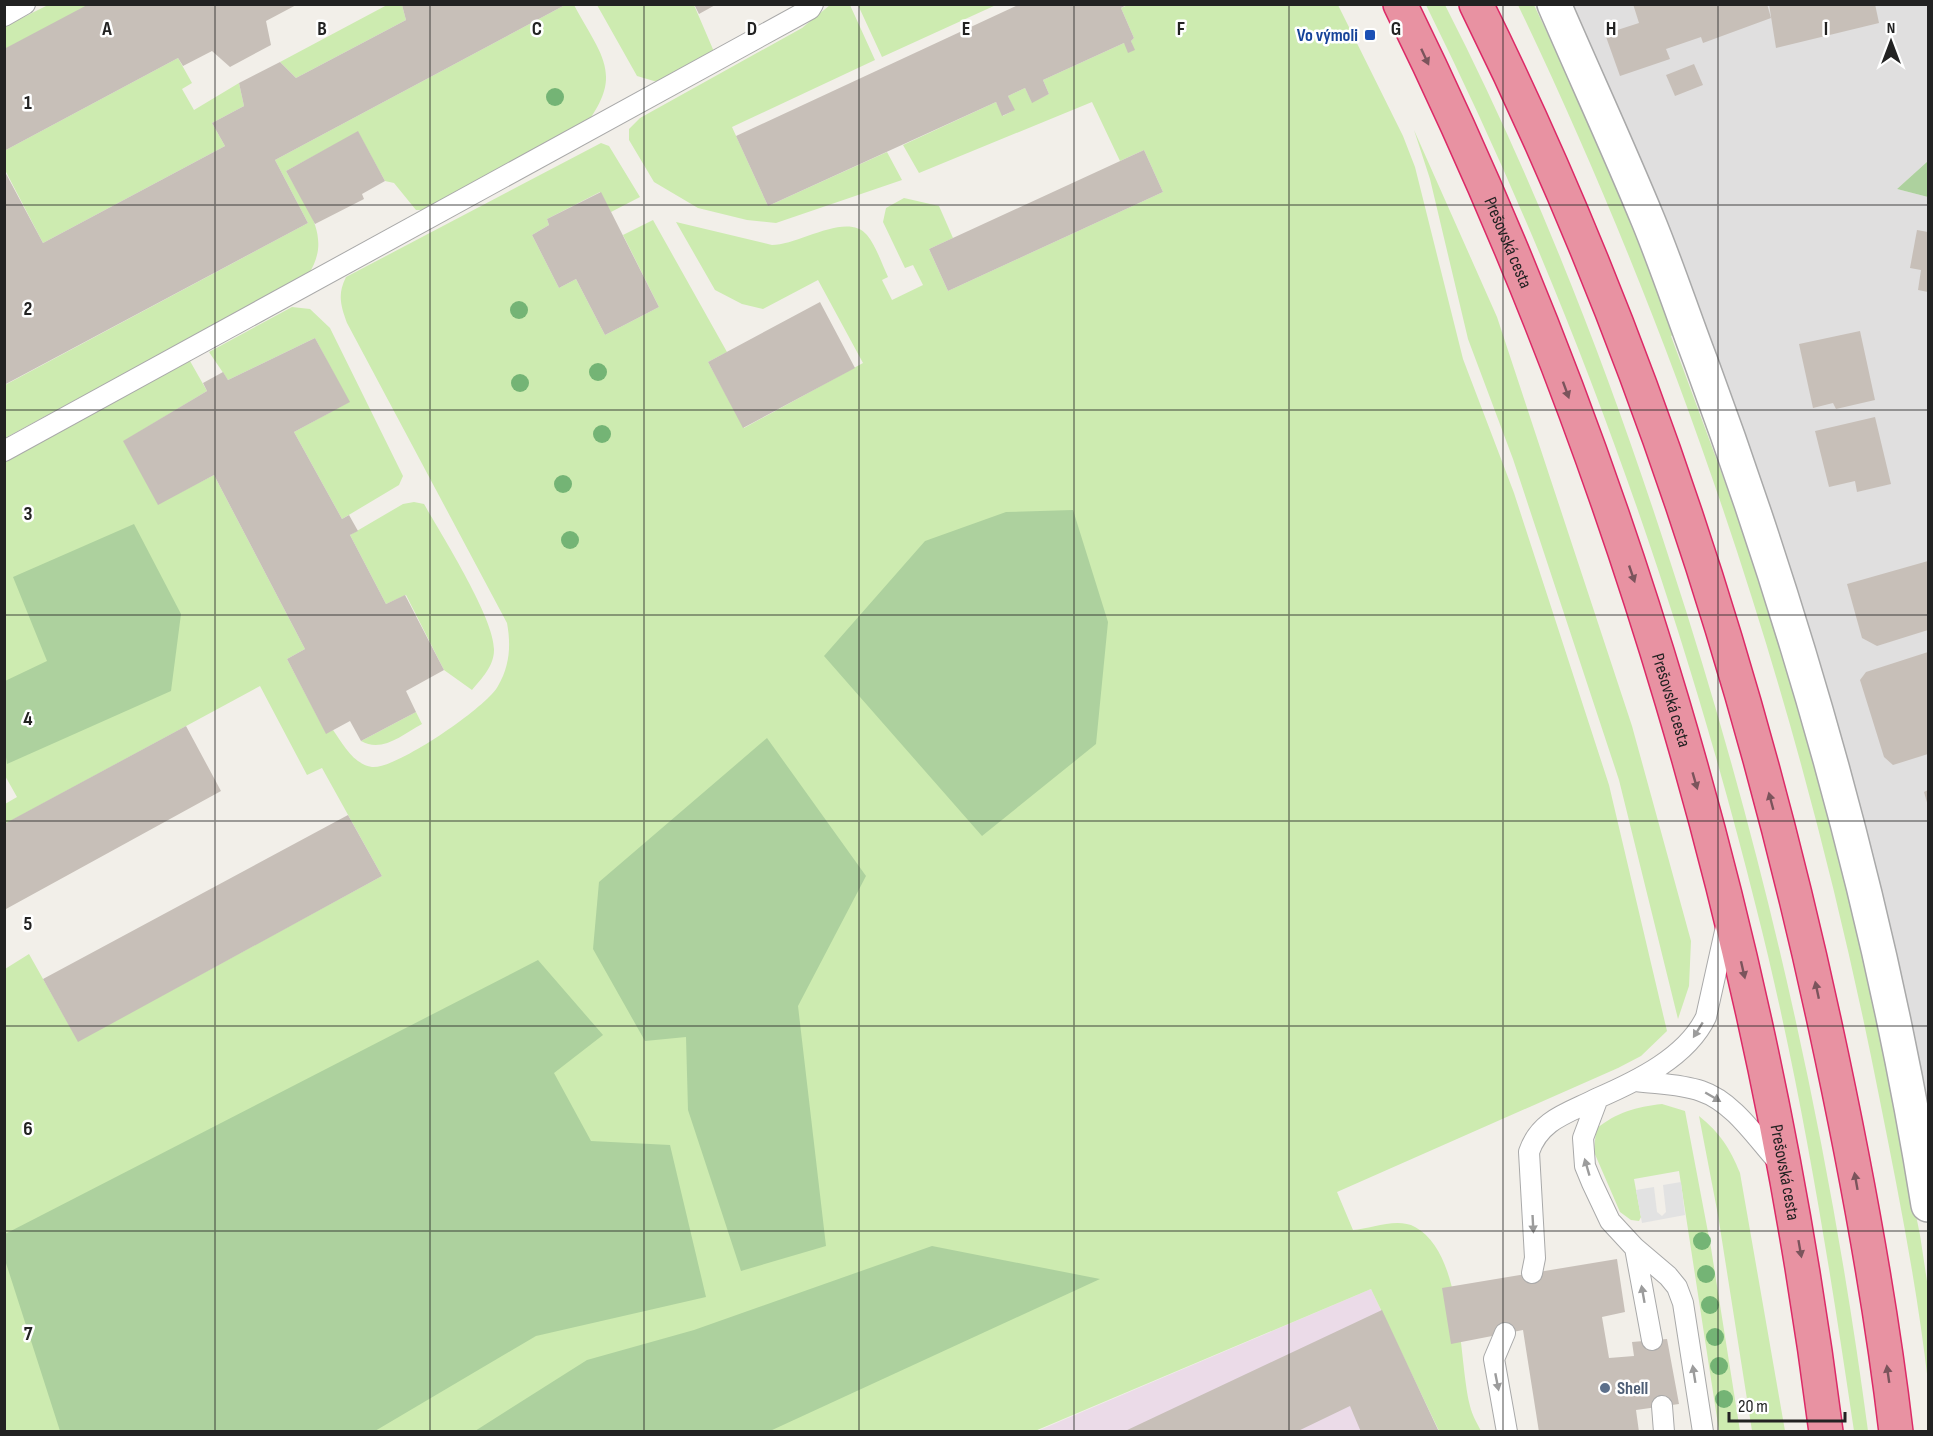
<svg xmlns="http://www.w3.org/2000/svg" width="1933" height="1436" font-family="'Sofia Sans Condensed',sans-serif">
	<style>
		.residential { fill: #e0dfdf }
		.industrial { fill: #ebdbe8 }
		.grass { fill: #cdebb0 }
		.forest { fill: #add19e }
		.parking { fill: #e2e2e2 }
		.building { fill: #c7bfb8 }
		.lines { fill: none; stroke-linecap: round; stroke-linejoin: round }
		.lane-casing { stroke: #a9a9a9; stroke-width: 22 }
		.street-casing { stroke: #a9a9a9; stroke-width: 36 }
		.highway-casing { stroke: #dc2a67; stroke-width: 36 }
		.lane { stroke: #fff; stroke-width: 20 }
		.street { stroke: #fff; stroke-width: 33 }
		.highway { stroke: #e892a2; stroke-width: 33 }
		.tree { fill: #74b475 }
		.oneway { fill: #7b545c }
		.oneway2 { fill: #9c9c9c }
		.grid { fill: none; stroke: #222; stroke-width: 1.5; stroke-opacity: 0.55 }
		.transit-dot { fill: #1a4fb4; stroke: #fff; stroke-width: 2 }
		.service-dot { fill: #5c6f8a; stroke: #fff; stroke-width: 2 }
		.labels { text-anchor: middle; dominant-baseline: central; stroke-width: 5; stroke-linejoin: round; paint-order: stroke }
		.transit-label { font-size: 18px; font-weight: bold; fill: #164399; stroke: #fff; text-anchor: end }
		.street-label { font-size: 18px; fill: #222; stroke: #fff }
		.service-label { font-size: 18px; font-weight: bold; fill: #4e5e75; stroke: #fff; text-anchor: start }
		.grid-label { font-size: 20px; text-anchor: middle; font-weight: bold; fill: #222; stroke: #fff; stroke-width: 5; stroke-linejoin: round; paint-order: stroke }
	</style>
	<rect width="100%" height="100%" fill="#f2efe9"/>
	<path class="residential" d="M1554,5H1928V161L1897,189L1928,197V1205L1789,618Z"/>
	<path class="industrial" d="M1371,1289L1439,1432H1035Z"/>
	<path class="grass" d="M48,5H89L5,49L4,27Z
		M387,5H402L406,20L296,78L280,62Z
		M565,5H574C602,57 625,75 583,128L425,210H416L394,183L385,181L358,132L286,171C305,206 334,236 308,275L5,438V385L308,223L275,160Z
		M597,5H694L715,54L664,84L637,76Z
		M830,5H850L875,60L732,127L768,206L887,152L902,180L776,223L747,220L698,208L654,182L629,140V129L640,118L802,28Z
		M858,5H996L882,57Z
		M1128,5H1338L1403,136L1415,167L1463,359L1514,493L1609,785L1667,1031L1641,1056L1618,1068L1337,1192L1353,1230C1371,1229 1397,1217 1415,1227C1464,1254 1458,1358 1470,1406C1472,1415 1477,1423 1481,1431H1439L1371,1289L1035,1431H5V969L29,954L78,1041L382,876L322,768L307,775L260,686L5,824V804L17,797L4,774L5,460L190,361L207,391L124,441L158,504L214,475L305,649L287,659L326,733L333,730C343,744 353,764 372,767C395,770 487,707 498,686C510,665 511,645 507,623L347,323C341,306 337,295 346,277L601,143L609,146L640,197L611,212L600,192L547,219L549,225L532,235L559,288L576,279L605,335L659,307L623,235L653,220L727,352L708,362L744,428L863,363L818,280L763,309L742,304L715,290L676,222L772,245C799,245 847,211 867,235C876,246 882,264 888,277L882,280L892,300L923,285L913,265L905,268L883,222L886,208L904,198L939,206L953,238L929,249L948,291L1163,192L1144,150L1120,161L1092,102L919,173L903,145L996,102L1003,116L1014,110L1008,96L1025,88L1032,102L1049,94L1043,80L1124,43L1134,50L1131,41L1134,38L1121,8Z
		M1426,5H1445C1536,183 1609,371 1670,561C1763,845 1829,1136 1868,1431H1854C1828,1255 1800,1080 1756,907C1678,595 1569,293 1426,5Z
		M1518,5H1534C1586,113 1632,222 1675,334L1671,336L1763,585L1835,839L1868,978L1920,1235L1928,1288V1382C1917,1286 1898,1191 1879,1096C1805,719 1684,352 1518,5Z
		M178,58L192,83L182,89L194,110L239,83L244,106L212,123L225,146L43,243L5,170L4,151Z
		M1414,130L1497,317L1632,726L1691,941L1689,986L1678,1019L1619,780L1513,459L1468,339L1430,179Z
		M292,307L310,309L330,328L403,476L399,485L342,519L294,432L349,402L315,338L228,380L209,352Z
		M414,502L424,504C441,534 495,619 494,650C494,666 482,678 472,690L444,670L406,595L386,604L350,535L403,504Z
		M416,712L422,724C402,735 382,753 361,741Z
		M1662,1104L1685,1111L1711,1248L1740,1431H1719L1679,1171L1634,1179L1641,1217L1639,1221L1631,1220L1620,1212L1594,1152L1596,1129C1617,1112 1636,1107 1662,1104Z
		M1699,1116C1720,1133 1730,1148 1740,1173L1785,1431H1752L1718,1215Z"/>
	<path class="forest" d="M1928,161V197L1897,189Z
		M1073,510L1108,622L1096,744L982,836L824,656L925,541L1006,512Z
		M134,524L181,614L171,691L7,764L4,744L5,681L47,661L13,577Z
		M767,738L866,876L798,1006L826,1246L741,1271L688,1110L686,1037L645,1041L593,949L599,882Z
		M538,960L603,1035L554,1073L591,1141L670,1145L706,1297L536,1336L375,1431H60L5,1260V1234Z
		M932,1246L1100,1279L770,1431H475L587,1360L694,1330Z"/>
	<path class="parking" d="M1681,1182L1685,1215L1642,1223L1636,1190L1654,1187L1657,1212L1662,1216L1666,1212L1663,1185Z"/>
	<path class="building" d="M89,4H298L266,21L271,45L230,67L212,51L183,66L178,58L4,151V49Z
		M694,4H717L699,14Z
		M1020,4H1128L1121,8L1134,38L1131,41L1135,50L1128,53L1124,43L1043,80L1049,94L1032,103L1025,88L1008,96L1015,110L1002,116L996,102L768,206L736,136Z
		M1633,4H1767L1771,18L1703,43L1701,37L1666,49L1670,59L1620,76L1605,34L1639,23Z
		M1769,4H1875L1879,23L1776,48Z
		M402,5H565L275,160L308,223L4,385V170L43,243L225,146L212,123L244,106L239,83L280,62L296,78L406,20Z
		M1694,64L1703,85L1675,96L1666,75Z
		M358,131L385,181L362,194L364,199L315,224L286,171Z
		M1144,150L1163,192L948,291L929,249Z
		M601,192L659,307L605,335L576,279L559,288L532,235L549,225L547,219Z
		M1917,230L1928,232V292L1918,290L1921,270L1910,268Z
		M820,302L855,368L743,428L708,362Z
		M1860,331L1875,400L1836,409L1833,403L1813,408L1799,344Z
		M315,338L350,402L294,432L342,519L349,515L358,531L350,535L386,604L405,595L444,670L406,691L416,712L361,741L350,721L326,734L287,659L305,649L214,475L158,505L123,441L207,391L203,383L223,372L228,380Z
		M1875,417L1891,484L1857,492L1855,481L1829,487L1815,431Z
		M1928,561V630L1877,646L1862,638L1847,584Z
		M1928,652V754L1893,765L1884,757L1860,680L1866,672Z
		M186,726L221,791L6,909L4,824Z
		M1928,790V806L1924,792Z
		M348,815L382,876L78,1042L43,979Z
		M1617,1259L1625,1312L1602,1317L1609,1358L1634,1356L1632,1342L1667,1339L1679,1404L1636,1410L1639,1432H1539L1523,1330L1451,1344L1442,1288Z
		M1382,1310L1439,1432H1361L1350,1406L1296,1432H1123Z"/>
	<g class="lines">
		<defs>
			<path id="lane" d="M4,16L25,4
				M4,451L810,9L813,4
				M1636,1081C1658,1084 1681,1084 1701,1091C1734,1102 1757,1139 1780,1164
				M1598,1098C1637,1081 1687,1057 1706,1017L1726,927
				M1635,1248L1652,1340
				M1532,1273L1535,1258L1529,1152C1540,1119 1569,1113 1598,1098L1583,1138L1585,1166L1592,1183L1610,1221L1635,1248L1668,1276L1677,1287L1683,1303L1703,1432
				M1505,1333L1494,1359L1507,1432
				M1662,1406L1664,1432"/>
			<path id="street" d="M1554,4C1585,76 1618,147 1648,220C1667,266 1683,315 1701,362C1802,635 1882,918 1928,1205"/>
			<g id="highway">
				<path id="s1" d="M1400,4C1620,452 1763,938 1826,1432"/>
				<path d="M1476,4C1636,327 1749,674 1825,1025C1854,1159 1880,1295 1896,1432"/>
			</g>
		</defs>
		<use href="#lane" class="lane-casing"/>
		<use href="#street" class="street-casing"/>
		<use href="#highway" class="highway-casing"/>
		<use href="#lane" class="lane"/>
		<use href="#street" class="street"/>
		<use href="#highway" class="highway"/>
	</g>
	<g class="tree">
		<circle cx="555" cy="97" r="9"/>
		<circle cx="519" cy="310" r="9"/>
		<circle cx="598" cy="372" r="9"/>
		<circle cx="520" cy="383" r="9"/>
		<circle cx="602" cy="434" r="9"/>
		<circle cx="563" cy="484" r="9"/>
		<circle cx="570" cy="540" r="9"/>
		<circle cx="1702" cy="1241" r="9"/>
		<circle cx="1706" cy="1274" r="9"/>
		<circle cx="1710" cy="1305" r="9"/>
		<circle cx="1715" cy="1337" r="9"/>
		<circle cx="1719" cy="1366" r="9"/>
		<circle cx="1724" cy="1399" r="9"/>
	</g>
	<defs><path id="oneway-solid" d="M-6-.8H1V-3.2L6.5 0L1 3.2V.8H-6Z" transform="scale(1.5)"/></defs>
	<g class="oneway">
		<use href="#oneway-solid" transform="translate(1425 57) rotate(65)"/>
		<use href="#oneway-solid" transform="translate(1566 390) rotate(70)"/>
		<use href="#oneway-solid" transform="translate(1632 574) rotate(71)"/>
		<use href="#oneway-solid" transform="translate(1695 781) rotate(74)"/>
		<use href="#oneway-solid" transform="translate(1771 801) rotate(-105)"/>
		<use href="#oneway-solid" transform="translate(1743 970) rotate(77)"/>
		<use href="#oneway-solid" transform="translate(1817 990) rotate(-102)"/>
		<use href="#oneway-solid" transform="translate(1856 1181) rotate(-100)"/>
		<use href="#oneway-solid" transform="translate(1800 1249) rotate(80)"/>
		<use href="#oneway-solid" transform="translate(1888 1374) rotate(-98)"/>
	</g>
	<g class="oneway2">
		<use href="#oneway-solid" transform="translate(1698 1030) rotate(122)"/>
		<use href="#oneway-solid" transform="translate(1713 1097) rotate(30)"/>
		<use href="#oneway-solid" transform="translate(1587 1167) rotate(-106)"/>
		<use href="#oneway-solid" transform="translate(1533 1224) rotate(87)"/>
		<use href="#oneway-solid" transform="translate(1643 1294) rotate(-100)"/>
		<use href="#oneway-solid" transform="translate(1694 1374) rotate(-99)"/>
		<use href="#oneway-solid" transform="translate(1497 1382) rotate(79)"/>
	</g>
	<path class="grid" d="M215,4V1432M430,4V1432M644,4V1432M859,4V1432M1074,4V1432M1289,4V1432M1503,4V1432M1718,4V1432M4,205H1928M4,410H1928M4,615H1928M4,821H1928M4,1026H1928M4,1231H1928"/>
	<rect class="transit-dot" x="1364" y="29" width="12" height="12" rx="3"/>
	<circle class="service-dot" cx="1605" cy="1388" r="6"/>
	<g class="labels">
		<g class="transit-label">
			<text x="1358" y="35">Vo výmoli</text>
		</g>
		<g class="street-label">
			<text stroke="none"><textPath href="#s1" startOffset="262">Prešovská cesta</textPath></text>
			<text stroke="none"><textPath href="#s1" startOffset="748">Prešovská cesta</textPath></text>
			<text stroke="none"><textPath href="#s1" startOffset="1234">Prešovská cesta</textPath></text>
		</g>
		<g class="service-label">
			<text x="1617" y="1388">Shell</text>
		</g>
	</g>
	<g class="grid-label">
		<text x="107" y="35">A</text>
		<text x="322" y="35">B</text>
		<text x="537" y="35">C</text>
		<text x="752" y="35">D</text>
		<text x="966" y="35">E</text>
		<text x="1181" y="35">F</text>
		<text x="1396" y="35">G</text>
		<text x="1611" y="35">H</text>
		<text x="1826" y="35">I</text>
		<text x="28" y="109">1</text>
		<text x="28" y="315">2</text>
		<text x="28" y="520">3</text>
		<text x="28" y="725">4</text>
		<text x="28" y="930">5</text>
		<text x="28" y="1135">6</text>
		<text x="28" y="1340">7</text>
	</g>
	<rect width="1933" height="1436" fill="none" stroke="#222222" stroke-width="12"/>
	<g transform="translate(1891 42)" stroke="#ffffff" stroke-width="4.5" paint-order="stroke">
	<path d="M0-4.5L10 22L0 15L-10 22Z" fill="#222222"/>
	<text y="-9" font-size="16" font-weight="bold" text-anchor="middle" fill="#222222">N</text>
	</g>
	<path d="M1729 1412v9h116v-9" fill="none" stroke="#222222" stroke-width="3"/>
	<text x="1738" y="1412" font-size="18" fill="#222222" stroke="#ffffff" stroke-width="4.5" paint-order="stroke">20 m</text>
</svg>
